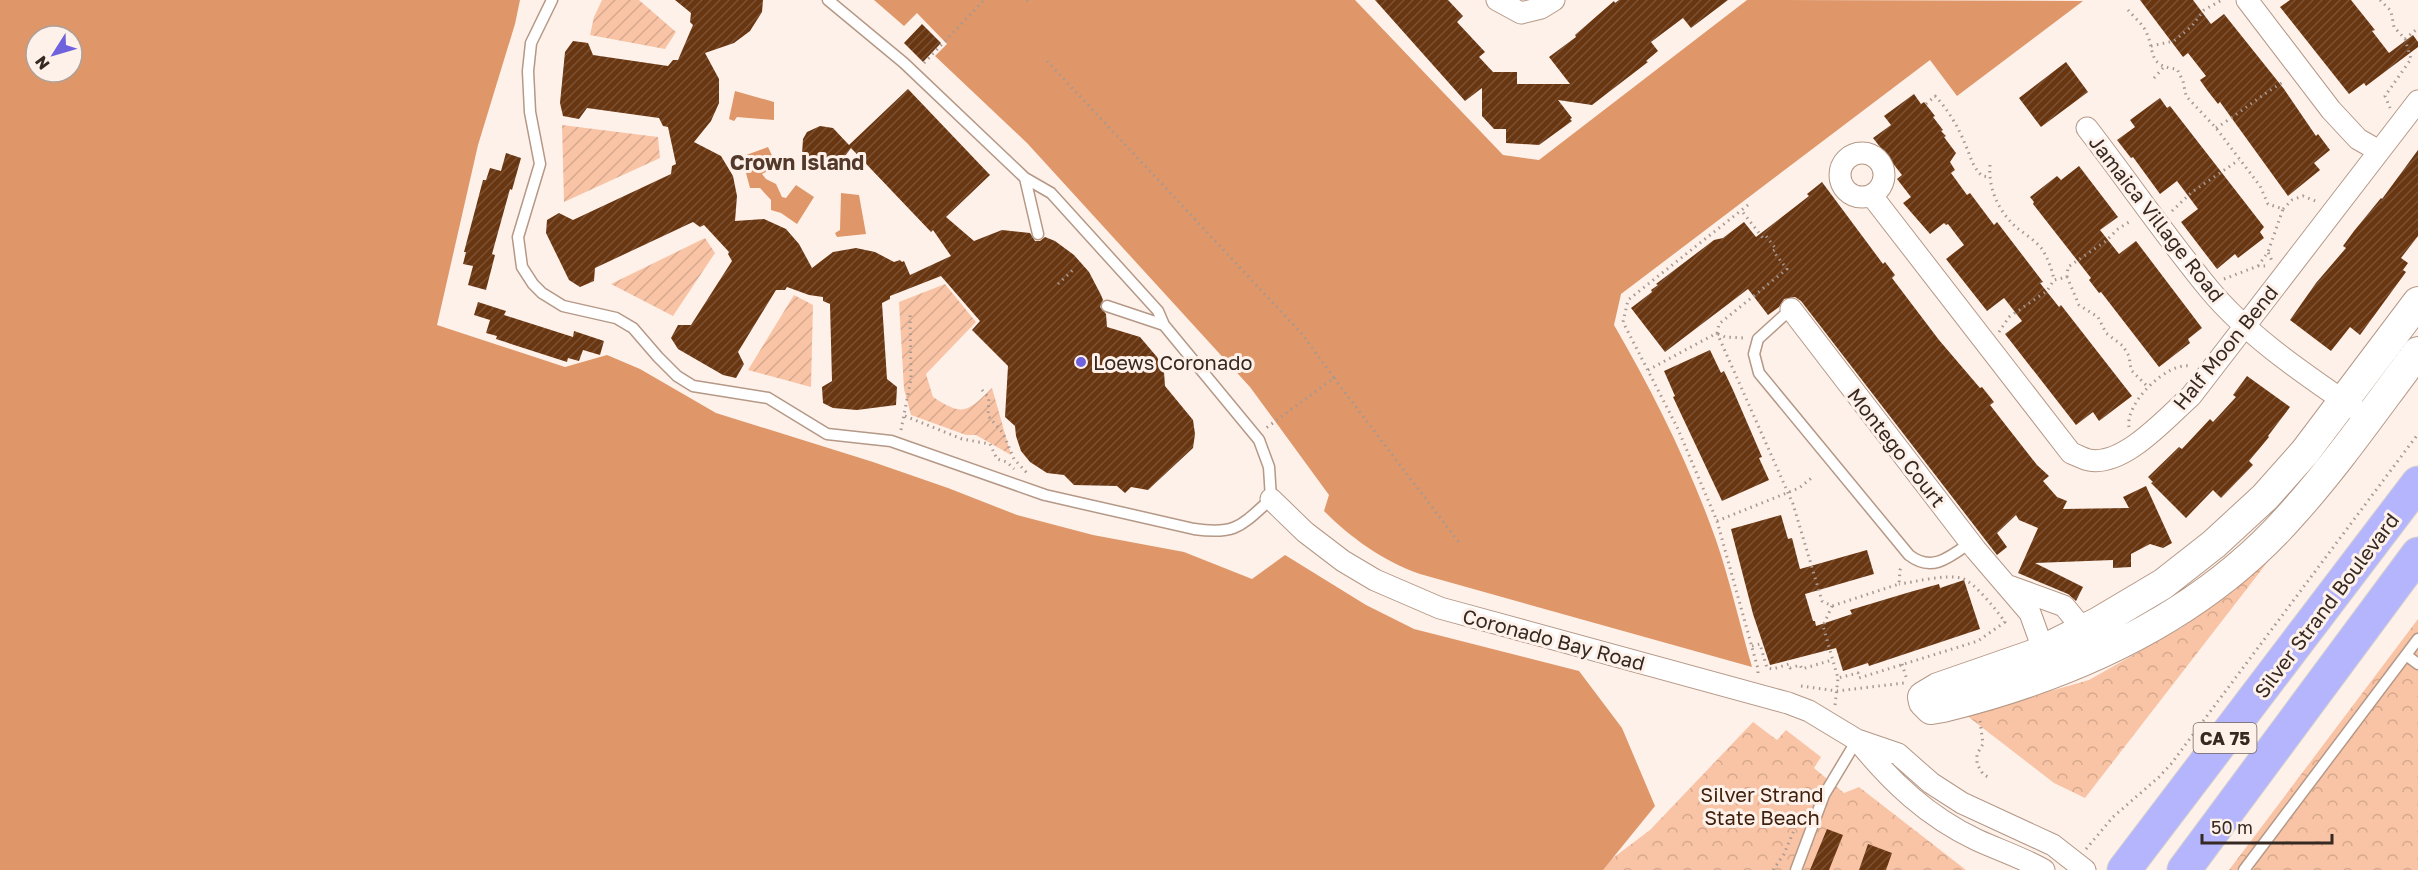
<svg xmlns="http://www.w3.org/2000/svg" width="2418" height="870" font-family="'Golos Text',sans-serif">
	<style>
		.park { fill: url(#park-crowns) }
		.garden { fill: url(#garden-furrows) }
		.water { fill: #df9668; fill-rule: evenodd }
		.building { fill: url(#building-hatch) }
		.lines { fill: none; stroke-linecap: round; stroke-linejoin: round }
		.lane-casing { stroke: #b59886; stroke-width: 13 }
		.street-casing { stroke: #b59886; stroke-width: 23 }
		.secondary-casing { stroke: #b59886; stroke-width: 32 }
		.highway-casing { stroke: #d3d0ce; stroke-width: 35 }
		.path { stroke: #a69992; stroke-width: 3; stroke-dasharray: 1.5 4.5; stroke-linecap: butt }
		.lane { stroke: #fff; stroke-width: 10 }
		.street { stroke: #fff; stroke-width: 21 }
		.secondary { stroke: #fff; stroke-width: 30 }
		.highway { stroke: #b5b5fe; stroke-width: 33 }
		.poi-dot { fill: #6e62dd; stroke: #fef1ea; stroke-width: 2 }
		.labels { text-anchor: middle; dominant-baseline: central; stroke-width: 6; stroke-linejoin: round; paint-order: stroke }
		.shield { fill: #fef1ea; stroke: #71655e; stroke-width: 1.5 }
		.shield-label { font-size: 18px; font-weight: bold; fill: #352922 }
		.street-label { font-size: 20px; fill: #352922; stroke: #fef1ea }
		.poi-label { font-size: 20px; fill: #352922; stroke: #fef1ea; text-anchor: start }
		.park-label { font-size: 20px; fill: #3f210e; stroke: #fef1ea }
		.neighbourhood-label { font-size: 21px; font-weight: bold; fill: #52392a; stroke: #fef1ea }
	</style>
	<defs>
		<pattern id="park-crowns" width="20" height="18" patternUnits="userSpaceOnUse" patternTransform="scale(1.5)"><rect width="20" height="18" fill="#f9c4a5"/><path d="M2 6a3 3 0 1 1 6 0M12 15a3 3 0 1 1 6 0" fill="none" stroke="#d6a88e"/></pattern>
		<pattern id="garden-furrows" width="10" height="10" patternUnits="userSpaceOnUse" patternTransform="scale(1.5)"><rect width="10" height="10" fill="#f9c4a5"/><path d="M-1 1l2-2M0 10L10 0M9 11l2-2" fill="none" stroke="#d6a88e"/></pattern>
		<pattern id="building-hatch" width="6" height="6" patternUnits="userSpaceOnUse" patternTransform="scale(1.5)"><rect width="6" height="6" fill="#693612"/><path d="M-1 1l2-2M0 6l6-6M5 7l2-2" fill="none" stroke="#7b5134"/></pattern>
	</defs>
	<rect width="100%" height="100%" fill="#fef1ea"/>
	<path class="park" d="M2273,555L2085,798L2054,783L1966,715L2089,680L2181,628L2235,590Z
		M2418,619V870H2229Z
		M1753,722L1777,740L1786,730L1821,757L1814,768L1844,793L1859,787L1966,870H1597L1650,830Z"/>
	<path class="garden" d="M602,0H639L676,32L665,49L590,35L594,17Z
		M562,125L658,137L660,158L564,202Z
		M705,238L715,253L673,316L611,284Z
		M945,284L976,322L926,374L933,397C964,417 967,412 992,388L1011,455L976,435H966L911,415L904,389L899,302Z
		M794,295L813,305L811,387L748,370Z"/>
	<path class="water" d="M0,0H520L515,24L478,145L437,325L565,367L607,355L640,369L716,413L873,462L948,488L1017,515L1093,535L1184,552L1252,579L1285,555L1366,605L1414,629L1579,671L1622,728L1655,806L1603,870H0ZM36,36H72V72H36Z
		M874,0H1355L1503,155L1539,160L1747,0L2083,1L1957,96L1930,60L1621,294L1614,325C1654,394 1689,464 1716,540C1730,581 1740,625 1752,667L1420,574C1383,561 1351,538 1324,511L1329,495L1250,387L1027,143L935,56L947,44L917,13L904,26Z
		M735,91L774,102V120L737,117L734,121L729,119Z
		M768,147L777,166L762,174L766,179L776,184L782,197L786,198L796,185L814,197L797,224L781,213L771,210V200L760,188H750L746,173L738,158Z
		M841,193L859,195L866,234L837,237L835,233L840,230Z"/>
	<path class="building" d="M675,0H763L762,12L750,31L734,43L705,53L719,79V103L711,121L694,142L721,156L733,176L737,196L735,221L764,219L786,229L799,244L812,268L833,252L856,248L875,252L894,262L900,260L902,262L904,261L910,275L951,256L933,230L931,232L851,148L839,164L825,170L811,166L802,154L803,139L807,132L820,126L833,128L849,145L908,89L990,175L946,217L974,241L1002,230L1030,233L1035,241H1040L1045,237L1055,241L1074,255L1089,272L1101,295L1103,300L1100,307L1106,314L1107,327L1140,337L1157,357L1164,372L1165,386L1193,420L1195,434L1193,448L1148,490L1131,487L1125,493L1117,486L1074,485L1064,475L1047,473L1030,462L1021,451L1016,436L1015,426L1005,417L1008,366L972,330L980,321L941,276L890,296V299L882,303L887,379L897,387L896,405L857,410L833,408L823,403L822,387L832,381L830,304L823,301V297L809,295L787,287L785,290H776L738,352L744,364L736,378L723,375L678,349L671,338L678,325H691L732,261L728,254L729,252L704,225L700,227L693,222L595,268L594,281L580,287L569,280L546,233L547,220L559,213L573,220L671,174L672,166L676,164L668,127L663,126L659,118L587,108L579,119L563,116L560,103L565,52L573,41L588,43L593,55L668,66L673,60H678L693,25L690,22L691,13Z
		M1375,0H1448L1463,16L1457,22L1485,52L1479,57L1493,72H1517V84H1570L1549,57L1576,37L1575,35L1614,1L1615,3L1619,0H1728L1691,28L1683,18L1651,42L1658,51L1646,61L1648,62L1592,105L1558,100L1572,118L1570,119L1572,121L1539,145L1506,143V129H1494L1482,116V88L1465,101Z
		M2140,0H2193L2211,24L2224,14L2284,89L2316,136L2318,134L2330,150L2314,163L2320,170L2288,196L2220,102L2218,104L2207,90L2200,80L2206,76L2188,53L2183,57Z
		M2290,0H2351L2375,30L2372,31L2389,53L2413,35L2418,42V47L2366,86L2364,83L2349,94L2280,7Z
		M922,24L941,43L923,62L904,43Z
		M2066,62L2088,92L2041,127L2019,98Z
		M1914,94L1921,104L1924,102L1935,116L1933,117L1943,130L1941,131L1946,136L1944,137L1956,153L1950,162L1955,170L1951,173L1967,195L1970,193L1994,225L1997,222L2043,282L2040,283L2059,307L2061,305L2132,396L2099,421L2093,412L2076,425L2005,334L2022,321L2004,298L1987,311L1946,259L1964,245L1948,224L1946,225L1944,223L1930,234L1903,203L1911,197L1897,179L1902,175L1873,138L1891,125L1884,116Z
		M2160,98L2167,108L2170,106L2264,227L2260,232L2264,238L2238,258L2235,254L2217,269L2181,222L2198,209L2177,181L2160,194L2133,157L2131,158L2117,140L2135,127L2130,120Z
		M2418,150V236L2401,258L2408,263L2403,270L2406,272L2360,335L2350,327L2331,351L2290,320L2316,283L2346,248L2343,246L2354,231L2381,198L2382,199Z
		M506,153L521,158L512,190L510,189L492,254L495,255L486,290L468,285L473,266L463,264L466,252H464L483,180H486L490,168L501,171Z
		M2079,166L2118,217L2100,230L2119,254L2136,241L2202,328L2188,339L2190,343L2159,367L2101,292L2099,293L2089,280L2091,278L2033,204L2034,202L2030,197L2057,176L2061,180Z
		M1822,182L1883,264L1885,262L1895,275L1892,278L1939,340L1980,388L1982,387L1994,402L1990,405L2037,465L2049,476L2043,481L2057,497L2067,501L2063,509L2129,508L2123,497L2146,486L2172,543L2163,548L2150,544L2131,554V567L2113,568V560L2035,563L2083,587L2076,601L2068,594L2018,573L2038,528L2019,520L2016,515L1997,533L2007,547L1997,555L1801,301L1795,297L1784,299L1779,307L1768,315L1748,289L1665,352L1631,308L1652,292L1651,290L1658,285L1656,284L1714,240L1723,238L1744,222L1756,237L1809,196L1807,194Z
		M478,302L506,311L504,315L573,337L574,331L604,341L600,355L583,350L579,361L568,358L567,362L496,339L497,336L486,333L490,320L474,315Z
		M1710,350L1721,373L1724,371L1733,390L1762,457L1759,458L1769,480L1722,501L1673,397L1675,396L1664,371Z
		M2247,376L2290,407L2268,436L2269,437L2249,461L2253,465L2221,498L2213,490L2186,518L2151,483L2153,482L2148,477L2179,447L2182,449L2210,419L2213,422L2236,397L2233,395Z
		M1781,515L1788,539L1792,538L1800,569L1867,550L1874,574L1805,594L1813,621H1815L1816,626L1852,614L1850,610L1910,592L1939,584L1940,588L1964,580L1980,629L1869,666L1868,663L1843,671L1836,648L1770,665L1753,614L1731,529Z
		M1827,829L1843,835L1829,870H1810Z
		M1868,844L1892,853L1886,870H1859Z"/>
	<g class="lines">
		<defs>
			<path id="lane" d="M552,0L531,43L528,71L530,112L540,164L518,237L522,267L533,284L542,293L563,306L616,318L633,328L658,357L677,376L693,386L768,398L827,434L891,441L1045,495L1194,529C1236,535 1241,526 1271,499L1269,467L1259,440L1164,325L1158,311L1051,193L1025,178L904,63L828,0
				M1025,178L1038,234
				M1107,306L1164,325
				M1791,309L1758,339L1754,354L1759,373L1909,555C1932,573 1950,557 1971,542
				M2406,655L2418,664
				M1796,870L1824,795L1857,740
				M2244,870L2418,639"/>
			<path id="street" d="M1497,0L1521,13L1541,8L1554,0
				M2247,0L2331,110L2358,139L2379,151
				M2087,128C2128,181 2166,237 2209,289C2248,336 2303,373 2354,408
				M1840 175a22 22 0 1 1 44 0a22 22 0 1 1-44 0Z
				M1872,196L2071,453C2077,455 2083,459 2089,460C2124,467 2167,417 2191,396L2418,101
				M1791,309L1976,550L2030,613L2043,649
				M1271,499L1305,532L1343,561L1375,580L1440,608L1788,703L1809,711L1857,740L1898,754L1931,783L1962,803L2053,845L2085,870
				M2009,586L2064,606L2083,629
				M1858,741C1891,782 1928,817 1977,840C1999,850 2023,858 2044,870"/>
			<path id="secondary" d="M2418,302L2305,452L2265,497L2214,544L2163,584L2099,622L2033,655L1938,688L1923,697L1924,702L1931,709L1943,707C2073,675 2202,617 2292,514C2338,463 2377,406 2418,352"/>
			<path id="highway" d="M2124,870L2418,483
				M2184,870L2418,554"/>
		</defs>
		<use href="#lane" class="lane-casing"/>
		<use href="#street" class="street-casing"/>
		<use href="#secondary" class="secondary-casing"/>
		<use href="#highway" class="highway-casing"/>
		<path class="path" d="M1027,0L1028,1
			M2380,0L2391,11L2394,27L2405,39L2411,59L2385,96L2390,108
			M2128,10C2133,16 2140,22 2144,28C2157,50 2145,66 2177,69L2183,81L2186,96L2216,128L2260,186L2268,204L2283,209L2268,252
			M2405,39L2418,28
			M2151,46L2174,41L2192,26L2204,10L2222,0
			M1047,61L1302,334L1334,378L1266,428
			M924,63L984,0
			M2154,78L2163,68
			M1926,104L1935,96C1947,108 1959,128 1965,144C1971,157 1972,166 1982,176L1989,177
			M2216,128C2240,113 2261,95 2285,81
			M1845,147L1851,155
			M1990,165C1988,189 1999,212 2017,228C2025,234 2036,241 2042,249C2048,259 2052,269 2054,280
			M1748,205L1628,300L1623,322L1677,427L1717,521L1758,669V676
			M2283,209L2292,200L2303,196L2318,202
			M2172,211L2192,192L2239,160
			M2258,266L2268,252L2272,261
			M2067,277L2068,267L2106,241L2118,229L2129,222
			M2224,279L2258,266H2269
			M1058,284L1073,270
			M1999,332L2009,317L2047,291L2054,280L2067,277L2079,305L2098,317L2106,333L2123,346L2129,356L2131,370L2149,388
			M1717,333L1793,504L1822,601L1832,606L1899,584L1900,570L1902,567
			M1718,334L1725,337L1744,338
			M1648,370L1717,333L1719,324L1787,269L1773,251L1776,249L1766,236L1763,238L1741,210
			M1334,378L1460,544
			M982,390L989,398L988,416L1003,433L1014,459L1027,473
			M905,416L962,439L990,444L997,459L1007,462L1014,469
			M2129,427C2125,403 2167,362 2190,366
			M901,430L911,379L910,313
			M1717,521L1799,488L1814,476
			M1832,606L1823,626L1838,678L1858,673L1859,678L1978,641L2005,622C1996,610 1975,582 1961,578C1945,574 1915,582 1899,584
			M1752,646L1760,644L1767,668L1773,669L1789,664L1790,668L1800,665L1802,669L1832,660
			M1902,664L1907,680
			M1801,686L1837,691L1904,683
			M1835,705L1838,678
			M1980,721L1983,744L1977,754V764L1983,774L1991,779
			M2086,849L2113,817L2159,777L2171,764L2418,434
			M1773,870L1784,854L1795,828"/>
		<use href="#lane" class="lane"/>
		<use href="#street" class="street"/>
		<use href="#secondary" class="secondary"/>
		<use href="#highway" class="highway"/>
	</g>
	<circle class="poi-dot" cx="1081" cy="362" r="6"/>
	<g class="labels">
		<rect class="shield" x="2193.5" y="723" width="63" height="30" rx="4.5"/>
		<g class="shield-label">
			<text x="2225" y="738">CA 75</text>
		</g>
		<g class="street-label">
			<text transform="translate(2157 218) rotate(52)">Jamaica Village Road</text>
			<text transform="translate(2225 347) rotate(-51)">Half Moon Bend</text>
			<text transform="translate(1897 447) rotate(52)">Montego Court</text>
			<text transform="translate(2326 605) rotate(-53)">Silver Strand Boulevard</text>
			<text transform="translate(1554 639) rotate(15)">Coronado Bay Road</text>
		</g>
		<g class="poi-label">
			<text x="1093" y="362">Loews Coronado</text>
		</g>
		<g class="park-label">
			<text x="1762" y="794">Silver Strand<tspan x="1762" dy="23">State Beach</tspan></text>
		</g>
		<g class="neighbourhood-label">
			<text x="797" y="162">Crown Island</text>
		</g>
	</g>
	<g transform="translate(54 54) rotate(233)"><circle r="28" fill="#fef1ea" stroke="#aea19a" stroke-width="1.5"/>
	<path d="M0-4.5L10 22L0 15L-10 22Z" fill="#6e62dd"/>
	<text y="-9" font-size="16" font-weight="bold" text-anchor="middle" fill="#352922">N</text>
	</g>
	<path d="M2202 834v9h130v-9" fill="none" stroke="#352922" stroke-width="3"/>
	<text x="2211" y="834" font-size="18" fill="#352922" stroke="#fef1ea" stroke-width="4.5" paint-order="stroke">50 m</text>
</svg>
